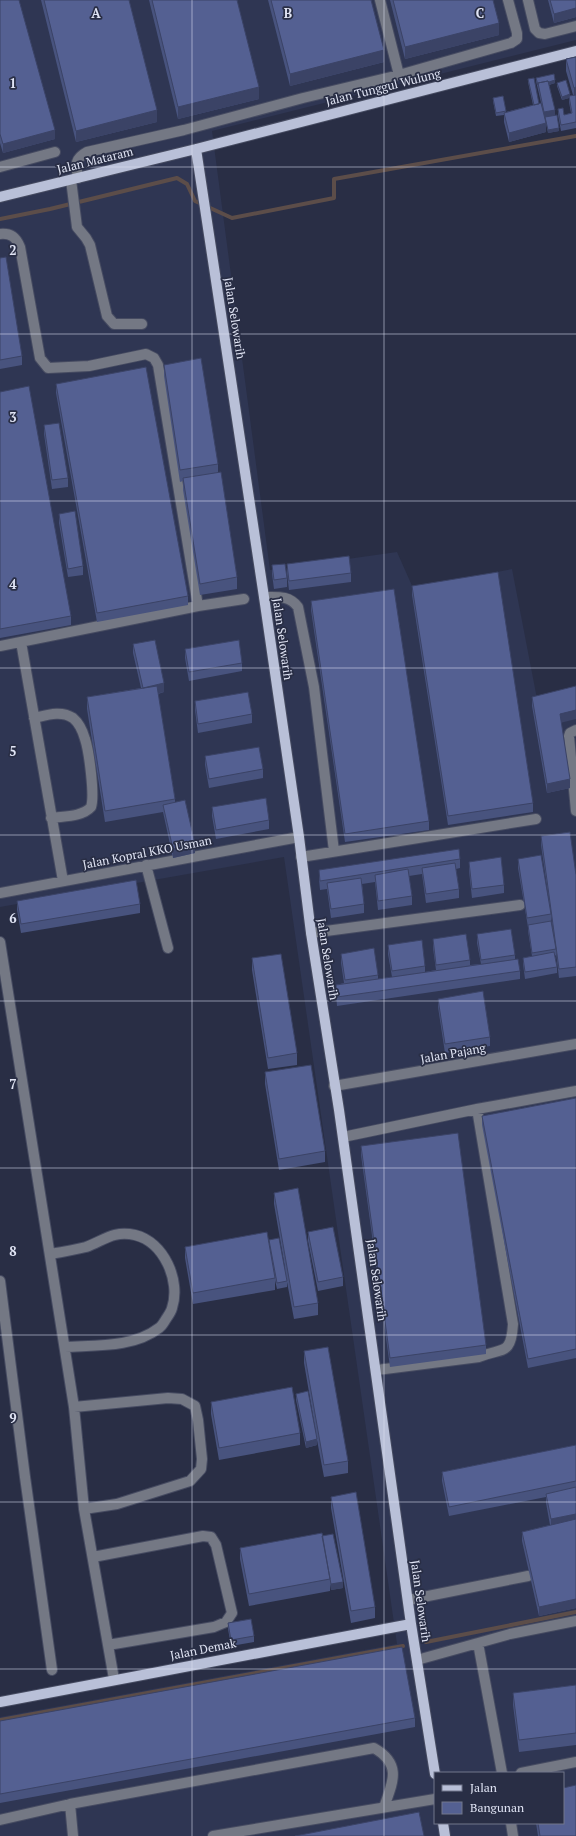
<svg xmlns="http://www.w3.org/2000/svg" width="576" height="1836" font-family="'PT Serif',serif">
	<style>
		.built { fill: #2f3653; fill-rule: evenodd }
		.lines { fill: none; stroke-linecap: round; stroke-linejoin: round }
		.stream { stroke: #5c4d49; stroke-width: 4 }
		.minor-casing { stroke: #464b61; stroke-width: 12 }
		.major-casing { stroke: #464b61; stroke-width: 12 }
		.minor { stroke: #747884; stroke-width: 10 }
		.major { stroke: #b9c0d8; stroke-width: 10 }
		.wall { fill: #48537e; fill-rule: evenodd }
		.shaded-wall { fill: #3b4366 }
		.building { fill: #546092; stroke: #3b4366 }
		.grid { fill: none; stroke: #e0e4f4; stroke-width: 1; stroke-opacity: 0.55 }
		.labels { text-anchor: middle; dominant-baseline: central; stroke-width: 3.5; stroke-linejoin: round; paint-order: stroke }
		.street-label { font-size: 12px; fill: #e0e4f4; stroke: #292e45 }
		.grid-label { font-size: 13px; text-anchor: middle; font-weight: bold; fill: #e0e4f4; stroke: #292e45; stroke-width: 3.5; stroke-linejoin: round; paint-order: stroke }
	</style>
	<rect width="100%" height="100%" fill="#292e45"/>
	<path class="built" d="M0,0H576V40L212,131L270,570L397,552L413,588L512,569L538,704L576,695V1836H0V1717L397,1644L284,857L0,907ZM435,1773H563V1823H435Z"/>
	<g class="lines">
		<path class="stream" d="M0,219L50,209L177,178L187,184L195,201L232,218L334,198V179L576,136
			M426,1642L576,1612
			M0,1720L403,1646"/>
		<defs>
			<path id="minor" d="M380,0L399,75
				M528,0L535,29L539,33L545,34L576,26
				M0,167L55,152
				M78,178C76,165 74,159 87,152L184,130L303,98L399,75L511,43L517,39V33L508,0
				M71,180L77,227L86,238L90,245L107,316L114,324H142
				M0,234C11,233 16,237 20,247L40,358L48,368L89,366L146,354L154,358L158,365L198,606
				M264,597C277,597 289,595 298,607L314,687L334,851
				M21,642L63,881
				M0,646L198,606L244,599
				M34,718C47,715 61,710 73,718C79,723 83,732 85,739C89,751 95,796 91,807C82,817 64,816 51,818
				M576,730L570,733L569,736L576,811
				M301,857L536,819
				M146,865L168,948
				M0,893L299,837
				M311,933L520,905
				M0,942L74,1407L84,1509L114,1679
				M334,1086L576,1044
				M343,1137L477,1109L576,1091
				M50,1254C62,1252 74,1250 86,1247C103,1241 113,1230 135,1235C164,1242 181,1281 172,1308C171,1312 168,1316 166,1319C164,1322 162,1326 159,1328C133,1348 95,1345 65,1347
				M0,1281L25,1477L52,1670
				M377,1370L479,1357C502,1347 511,1357 513,1324L477,1109
				M74,1407L168,1398L182,1399L195,1406L198,1420L202,1459L201,1469L190,1481L117,1504L84,1509
				M93,1557L203,1536L211,1537L216,1545L232,1613L226,1622L214,1627L108,1645
				M408,1600L528,1576
				M417,1660L478,1643
				M502,1773L478,1643L510,1634L576,1621
				M521,1773L576,1762
				M70,1804L73,1836
				M0,1820L70,1804L374,1748C402,1764 393,1782 384,1807
				M511,1823L513,1836
				M213,1836L435,1799"/>
			<path id="major" d="M196,149L264,597L299,837L311,933L339,1110L411,1624L435,1774
				M0,197L196,149L576,51
				M0,1702L411,1624
				M443,1823L445,1836"/>
		</defs>
		<use href="#minor" class="minor-casing"/>
		<use href="#major" class="major-casing"/>
		<use href="#minor" class="minor"/>
		<use href="#major" class="major"/>
	</g>
	<path class="wall" d="M0,0L55,139L3,153L0,143Z
		M41,0H129L157,122L76,142Z
		M149,0H237L259,99L178,119Z
		M268,0H371L384,62L290,86Z
		M390,0H493L499,35L405,59Z
		M548,0H576V17L554,23Z
		M576,57V128L561,131L558,115V109L564,115L571,113L569,102V98L562,100L557,86V83L570,96L573,95L566,71V59Z
		M536,78L555,83L549,85L555,115L559,131L548,133L546,123V132L509,142L504,122V115L496,116L493,101V98L503,96L506,112L533,105L528,82V79L543,111L536,81Z
		M0,258L22,356V365L0,369Z
		M164,365L218,464V472L237,577V589L200,595L183,490V481L180,482L164,376Z
		M56,384L188,596V605L97,622L56,393Z
		M0,392L71,616V625L0,638Z
		M44,425L68,478V487L52,489L44,434Z
		M59,514L83,566V575L68,577L59,523Z
		M287,564L351,573V582L289,590L287,573Z
		M272,565L287,578V587L274,589L272,574Z
		M412,586L533,803V812L448,825L412,595Z
		M311,601L429,821V830L345,842L311,610Z
		M133,644L164,692L158,694L175,799V803L195,853L173,858L163,812L105,822L87,709V697L141,688L133,653Z
		M185,649L242,663V671L189,681L185,658Z
		M532,697L561,722L570,788L547,793L532,706Z
		M195,701L252,714V723L198,733L195,710Z
		M205,756L263,769V778L209,788L205,765Z
		M212,807L269,820V829L216,839L212,816Z
		M541,836L576,875V976L559,978L556,952V955L555,956L557,967V973L525,979L523,964V958L532,956L528,931V927L518,868V859L549,901L541,845ZM551,916L554,937L551,921Z
		M460,859V868L456,869L459,889V898L426,903L422,874L409,876L412,896V905L378,910L375,882L362,884L364,904V913L331,918L327,889L320,890L319,879V870Z
		M469,862L504,885V893L472,898L469,871Z
		M17,901L140,904V913L21,933L17,910Z
		M477,934L515,955V959L520,971V979L337,1006L336,994V985L344,983L341,963V954L378,975V979L392,977L388,954V945L425,966V972L436,970L433,948V939L470,960V965L481,964L477,943Z
		M252,958L297,1053V1065L268,1069L252,970Z
		M438,999L490,1037V1046L445,1053L438,1007Z
		M265,1072L325,1151V1162L279,1170L265,1084Z
		M576,1098V1358L528,1368L482,1125V1116Z
		M361,1146L486,1345V1354L390,1367L361,1155Z
		M274,1193L318,1303V1315L294,1319L287,1282V1287L277,1289L275,1280V1290L193,1304L185,1258V1247L269,1242L285,1268L274,1204Z
		M308,1232L343,1277V1286L318,1291L308,1241Z
		M304,1351L348,1461V1473L324,1477L317,1440V1445L306,1448L296,1400V1394L316,1433L304,1363Z
		M211,1402L300,1433V1445L219,1460L211,1414Z
		M576,1445V1608L539,1616L522,1541V1532L550,1525L546,1503V1497L449,1516L442,1481V1472Z
		M331,1497L375,1607V1618L351,1623L331,1508Z
		M322,1536L343,1588L331,1590L330,1583V1591L249,1606L240,1559V1548Z
		M228,1623L254,1636V1642L231,1646L228,1629Z
		M576,1685V1745L519,1752L513,1705V1693Z
		M415,1718V1727L0,1803V1721Z
		M536,1823H563L576,1836H538Z"/>
	<path class="shaded-wall" d="M576,8V17L554,23V14Z
		M499,23V35L405,59V47Z
		M384,50V62L290,86V74Z
		M555,80V83L539,88L538,85Z
		M259,87V99L178,119V107Z
		M576,87V99H574V88Z
		M570,94V97L569,96V98L562,100V97Z
		M157,110V122L76,142V131Z
		M555,110V116L544,118V112Z
		M546,123V132L509,142V133Z
		M559,128V131L548,133V130Z
		M55,130V139L3,153V144Z
		M164,683V692L143,697V688Z
		M576,710V719L560,723V714Z
		M570,779V788L547,793V784Z
		M195,844V853L173,858V849Z
		M317,1439V1445L306,1448V1442Z
		M576,1514V1522L551,1528V1519Z
		M343,1582V1588L331,1590V1584Z
		M576,1599V1608L539,1616V1607Z"/>
	<path class="building" d="M0,0H19L55,130L3,144L0,134Z
		M44,0H129L157,110L76,131Z
		M152,0H237L259,87L178,107Z
		M271,0H371L384,50L290,74Z
		M393,0H493L499,23L405,47Z
		M550,0H576V8L554,14Z
		M576,57V87L574,88L566,59Z
		M554,74L555,80L549,82L548,81L538,83V85L536,78Z
		M534,78L539,104L534,105L528,79Z
		M566,80L570,94L562,97L557,83Z
		M548,81L555,110L544,112L538,83Z
		M576,95V122L561,125L558,109L563,108L564,115L572,113L569,96Z
		M503,96L506,111L496,113L493,98Z
		M541,103L546,123L509,133L504,113Z
		M557,115L559,128L548,130L545,117Z
		M6,257L22,356L0,360V258Z
		M201,358L218,464L180,470L164,365Z
		M146,367L188,596L97,613L56,384Z
		M29,386L71,616L0,629V392Z
		M59,423L68,478L52,480L44,425Z
		M221,472L237,577L200,584L183,478Z
		M75,511L83,566L68,569L59,514Z
		M349,556L351,573L289,581L287,564Z
		M285,564L287,578L274,580L272,565Z
		M498,572L533,803L448,816L412,586Z
		M394,589L429,821L345,834L311,601Z
		M155,640L164,683L143,688L133,644Z
		M239,640L242,663L189,672L185,649Z
		M157,686L175,799L105,811L87,697Z
		M576,686V710L560,714L570,779L547,784L532,697Z
		M248,692L252,714L198,724L195,701Z
		M259,747L263,769L209,779L205,756Z
		M266,798L269,820L216,830L212,807Z
		M185,800L195,844L173,849L163,805Z
		M570,832L576,875V967L559,969L541,836Z
		M459,849L460,859L320,881L319,870Z
		M541,855L551,914L527,918L518,859Z
		M501,857L504,885L472,889L469,862Z
		M455,863L459,889L426,894L422,868Z
		M408,869L412,896L378,901L375,875Z
		M361,878L364,904L331,909L327,883Z
		M136,880L140,904L21,924L17,901Z
		M551,921L556,949L532,953L528,925Z
		M511,929L515,955L481,960L477,934Z
		M466,934L470,960L436,965L433,939Z
		M422,940L425,966L392,971L388,945Z
		M374,948L378,975L345,980L341,954Z
		M554,952L557,967L525,972L523,958Z
		M281,954L297,1053L268,1058L252,958Z
		M518,959L520,971L337,997L336,985Z
		M483,991L490,1037L445,1044L438,999Z
		M311,1065L325,1151L279,1159L265,1072Z
		M576,1098V1349L528,1359L482,1116Z
		M458,1133L486,1345L390,1358L361,1146Z
		M298,1188L318,1303L294,1307L274,1193Z
		M333,1227L343,1277L318,1282L308,1232Z
		M267,1232L275,1278L193,1293L185,1247Z
		M279,1238L287,1281L277,1283L269,1240Z
		M328,1347L348,1461L324,1465L304,1351Z
		M292,1387L300,1433L219,1448L211,1402Z
		M308,1391L317,1439L306,1442L296,1394Z
		M576,1445V1481L449,1507L442,1472Z
		M576,1487V1514L551,1519L546,1494Z
		M356,1492L375,1607L351,1611L331,1497Z
		M576,1519V1599L539,1607L522,1532Z
		M322,1533L330,1579L249,1594L240,1548Z
		M333,1534L343,1582L331,1584L322,1536Z
		M251,1619L254,1636L231,1640L228,1623Z
		M402,1647L415,1718L0,1794V1721Z
		M576,1685V1733L519,1740L513,1693Z
		M576,1785V1836H540L538,1823H563V1788Z
		M419,1812L424,1836H295Z"/>
	<path class="grid" d="M192,0V1836M384,0V1836M0,167H576M0,334H576M0,501H576M0,668H576M0,835H576M0,1001H576M0,1168H576M0,1335H576M0,1502H576M0,1669H576"/>
	<g class="labels">
		<g class="street-label">
			<text transform="translate(383 87) rotate(-14)">Jalan Tunggul Wulung</text>
			<text transform="translate(95 160) rotate(-14)">Jalan Mataram</text>
			<text transform="translate(235 318) rotate(81)">Jalan Selowarih</text>
			<text transform="translate(283 639) rotate(82)">Jalan Selowarih</text>
			<text transform="translate(147 852) rotate(-11)">Jalan Kopral KKO Usman</text>
			<text transform="translate(328 959) rotate(81)">Jalan Selowarih</text>
			<text transform="translate(453 1053) rotate(-10)">Jalan Pajang</text>
			<text transform="translate(377 1280) rotate(82)">Jalan Selowarih</text>
			<text transform="translate(421 1601) rotate(82)">Jalan Selowarih</text>
			<text transform="translate(203 1649) rotate(-11)">Jalan Demak</text>
		</g>
	</g>
	<g class="grid-label">
		<text x="96" y="18">A</text>
		<text x="288" y="18">B</text>
		<text x="480" y="18">C</text>
		<text x="13" y="88">1</text>
		<text x="13" y="255">2</text>
		<text x="13" y="422">3</text>
		<text x="13" y="589">4</text>
		<text x="13" y="756">5</text>
		<text x="13" y="923">6</text>
		<text x="13" y="1089">7</text>
		<text x="13" y="1256">8</text>
		<text x="13" y="1423">9</text>
	</g>
	<rect x="434" y="1772" width="130" height="52" fill="#292e45" stroke="#72778b"/>
	<rect x="442" y="1785" width="20" height="6" fill="#b9c0d8" stroke="#72778b"/>
	<text x="470" y="1792" font-size="12" fill="#e0e4f4">Jalan</text>
	<rect x="442" y="1802" width="20" height="12" fill="#546092" stroke="#72778b"/>
	<text x="470" y="1812" font-size="12" fill="#e0e4f4">Bangunan</text>
</svg>
